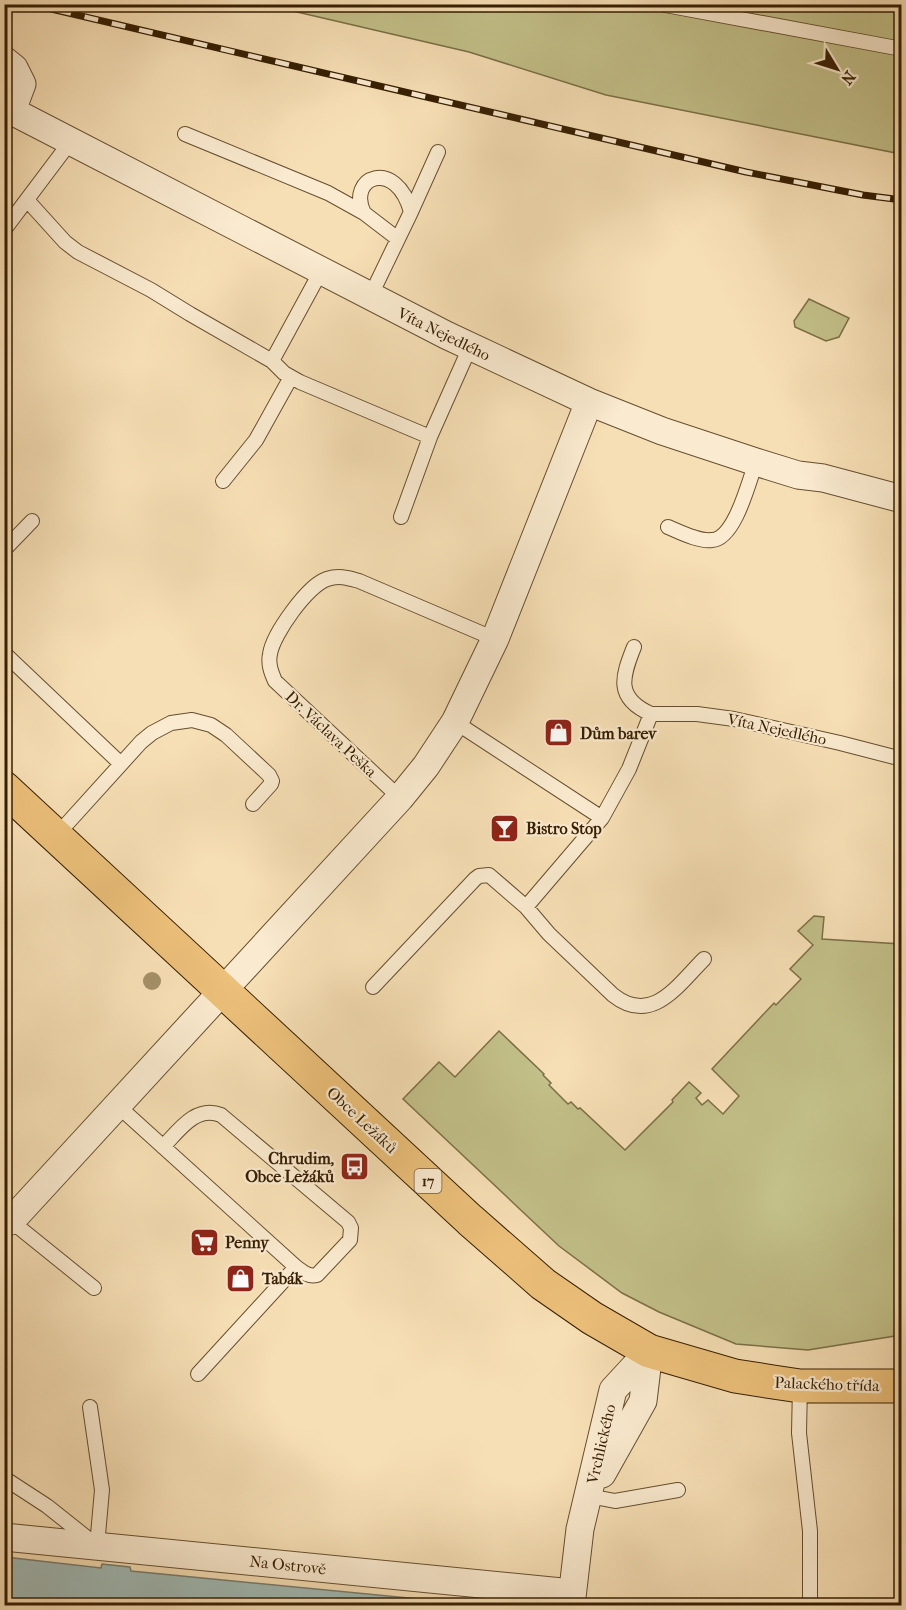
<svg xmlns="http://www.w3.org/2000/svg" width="906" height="1610" font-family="'IM FELL French Canon',serif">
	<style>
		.green { fill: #c3c089; stroke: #7c6f46; stroke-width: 1.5 }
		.water { fill: #a0bab6; stroke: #767c6e; stroke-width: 1.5 }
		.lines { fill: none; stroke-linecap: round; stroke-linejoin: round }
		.service-casing { stroke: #664e2f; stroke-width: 16 }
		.minor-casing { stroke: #664e2f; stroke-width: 29 }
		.primary-casing { stroke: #361e02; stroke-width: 35 }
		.service { stroke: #faeacf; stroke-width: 14 }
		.minor { stroke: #faeacf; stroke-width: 27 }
		.primary { stroke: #ecc07a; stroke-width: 33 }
		.rail-casing { stroke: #361e02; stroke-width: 7 }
		.rail { stroke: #faeacf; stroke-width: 4.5; stroke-dasharray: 14; stroke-linecap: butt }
		.tree { fill: #a49069 }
		.labels { text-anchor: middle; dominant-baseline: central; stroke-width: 4.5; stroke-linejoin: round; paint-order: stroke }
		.shield { fill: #faeacf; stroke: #715b40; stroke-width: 1.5 }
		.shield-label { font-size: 15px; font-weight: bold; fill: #361e02 }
		.street-label { font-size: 16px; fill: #361e02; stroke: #faeacf }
		.poi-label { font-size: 16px; font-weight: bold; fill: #361e02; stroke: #faeacf; text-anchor: start }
	</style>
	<rect width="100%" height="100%" fill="#f7dfb5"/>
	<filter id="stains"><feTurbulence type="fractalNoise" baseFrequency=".00333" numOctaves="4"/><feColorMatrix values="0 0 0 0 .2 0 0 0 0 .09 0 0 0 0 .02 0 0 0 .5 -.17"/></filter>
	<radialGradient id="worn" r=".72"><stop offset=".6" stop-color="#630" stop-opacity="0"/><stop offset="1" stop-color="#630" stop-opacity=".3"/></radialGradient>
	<path class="green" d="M267,5H901V154L606,95L469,52Z
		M809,299L849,318L839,337L826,341L795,327L794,321Z
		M814,916L824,917L822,939L901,944V1335L808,1350L736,1344L659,1312L622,1293L559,1246L403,1099L439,1062L455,1077L499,1031L544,1074L543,1075L551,1083L549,1085L568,1104L571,1102L578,1109L580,1108L625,1150L673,1102L672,1100L689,1082L701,1093L696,1098L702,1105L708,1100L723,1114L739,1096L712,1069L774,1003L776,1005L801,979L790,969L813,945L798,931Z"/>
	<path class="water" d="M5,1557L101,1568L102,1564L130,1567L131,1571L481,1605H5Z"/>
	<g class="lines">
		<defs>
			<path id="service" d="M660,4L902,49
				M185,134L328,193L364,213C346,177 396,157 411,212L370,297
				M27,200L65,242L78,252L151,290L190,314L272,361L321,271
				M411,212L438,152
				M364,213L398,239
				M4,230L71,141
				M272,361L284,373L300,382L430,437L470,347
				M223,481L256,440L291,377
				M401,517L430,437
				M668,527C680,532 699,542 712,540C735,539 749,481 756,462
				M4,550L32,521
				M4,653L121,764
				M651,714H697L734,719L840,743L902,759
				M455,722L602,818
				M400,798L275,681C271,672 268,664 270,654C273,634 308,585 327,579C339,575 348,578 359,581L495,639
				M55,837L141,742L152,733L171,723L192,720L211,725L226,735L269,775L272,781L271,784L253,804
				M526,907L549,934L613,995C652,1026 678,985 704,959
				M373,987L475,879L479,876L489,875L526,907L602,818L629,769L651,714C615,698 622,677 634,647
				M117,1105L296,1267C303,1272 308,1277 317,1275L350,1240L351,1228L348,1222L221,1115C196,1105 179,1130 163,1147
				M8,1224L11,1221L94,1288
				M198,1374L296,1267
				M800,1386L799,1433L810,1531V1606
				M90,1407L102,1490L97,1546
				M4,1478L47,1506L91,1541
				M589,1496L615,1501L678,1490"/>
			<path id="minor" d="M4,60L14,68L22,84L16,100L4,115
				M10,110L446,335L589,402L662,431L756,462L798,475L823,478L902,499
				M11,1221L400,798L426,766L455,722L495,639L589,402
				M602,1474L643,1401L649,1351
				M4,1537L572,1593
				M571,1606L580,1529L613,1390L649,1351"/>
			<path id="primary" d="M4,788L470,1220L543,1284L592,1318L649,1351L735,1376L773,1382L800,1386H902"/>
		</defs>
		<use href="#service" class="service-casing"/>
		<use href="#minor" class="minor-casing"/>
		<use href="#primary" class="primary-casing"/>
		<use href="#service" class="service"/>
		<use href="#minor" class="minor"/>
		<use href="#primary" class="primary"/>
		<defs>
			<path id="rail" d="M30,4L746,172L863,195L902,200"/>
		</defs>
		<use href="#rail" class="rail-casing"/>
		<use href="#rail" class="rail"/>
	</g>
	<circle class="tree" cx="152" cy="981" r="9"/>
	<defs>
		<symbol id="shop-square" viewBox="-11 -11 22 22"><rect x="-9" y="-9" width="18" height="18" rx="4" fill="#8f2418" stroke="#faeacf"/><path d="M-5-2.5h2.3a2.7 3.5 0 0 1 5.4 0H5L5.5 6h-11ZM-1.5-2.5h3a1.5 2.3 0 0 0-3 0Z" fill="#fff"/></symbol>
		<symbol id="bar-square" viewBox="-11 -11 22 22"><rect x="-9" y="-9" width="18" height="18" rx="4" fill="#8f2418" stroke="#faeacf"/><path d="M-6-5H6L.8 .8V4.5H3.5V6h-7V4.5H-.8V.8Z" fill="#fff"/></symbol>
		<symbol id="bus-square" viewBox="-11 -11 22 22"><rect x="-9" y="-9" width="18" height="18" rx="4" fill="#8f2418" stroke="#faeacf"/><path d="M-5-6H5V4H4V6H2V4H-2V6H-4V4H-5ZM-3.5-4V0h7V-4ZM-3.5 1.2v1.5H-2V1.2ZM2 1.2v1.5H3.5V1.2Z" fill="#fff"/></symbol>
		<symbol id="supermarket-square" viewBox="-11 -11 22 22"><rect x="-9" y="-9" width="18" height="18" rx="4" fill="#8f2418" stroke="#faeacf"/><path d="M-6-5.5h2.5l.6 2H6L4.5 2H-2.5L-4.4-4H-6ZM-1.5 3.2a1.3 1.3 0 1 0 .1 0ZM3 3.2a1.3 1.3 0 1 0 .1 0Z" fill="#fff"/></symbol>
	</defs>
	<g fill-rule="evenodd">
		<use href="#shop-square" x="542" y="716" width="33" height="33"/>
		<use href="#bar-square" x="488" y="812" width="33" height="33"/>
		<use href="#bus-square" x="338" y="1150" width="33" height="33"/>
		<use href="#supermarket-square" x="188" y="1226" width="33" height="33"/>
		<use href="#shop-square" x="224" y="1262" width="33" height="33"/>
	</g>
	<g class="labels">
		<rect class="shield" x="414.5" y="1169" width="27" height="24" rx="4.5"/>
		<g class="shield-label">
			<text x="428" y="1181">17</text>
		</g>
		<g class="street-label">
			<text transform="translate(444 334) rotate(26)">Víta Nejedlého</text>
			<text transform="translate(777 729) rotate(12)">Víta Nejedlého</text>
			<text transform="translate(331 734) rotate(43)">Dr. Václava Peška</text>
			<text transform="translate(362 1120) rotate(43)">Obce Ležáků</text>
			<text transform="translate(827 1384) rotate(2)">Palackého třída</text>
			<text transform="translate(601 1444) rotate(-77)">Vrchlického</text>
			<text transform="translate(288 1565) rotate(6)">Na Ostrově</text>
		</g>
		<g class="poi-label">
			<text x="580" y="733">Dům barev</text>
			<text x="526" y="828">Bistro Stop</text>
			<text x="334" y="1158" text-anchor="end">Chrudim,<tspan x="334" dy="18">Obce Ležáků</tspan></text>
			<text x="225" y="1242">Penny</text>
			<text x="262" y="1278">Tabák</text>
		</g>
	</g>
	<rect width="906" height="1610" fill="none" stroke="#f7dfb5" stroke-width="24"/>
	<rect x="6" y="6" width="894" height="1598" fill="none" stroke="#361e02" stroke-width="3"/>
	<rect x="12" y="12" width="882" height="1586" fill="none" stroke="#361e02" stroke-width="1.5"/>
	<g transform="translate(837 69) rotate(128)" stroke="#faeacf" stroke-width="4.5" paint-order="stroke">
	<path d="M0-4.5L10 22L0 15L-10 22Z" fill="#361e02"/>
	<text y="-9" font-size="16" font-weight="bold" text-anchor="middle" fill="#361e02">N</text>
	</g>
	<rect width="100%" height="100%" filter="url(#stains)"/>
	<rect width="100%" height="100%" fill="url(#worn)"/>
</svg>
